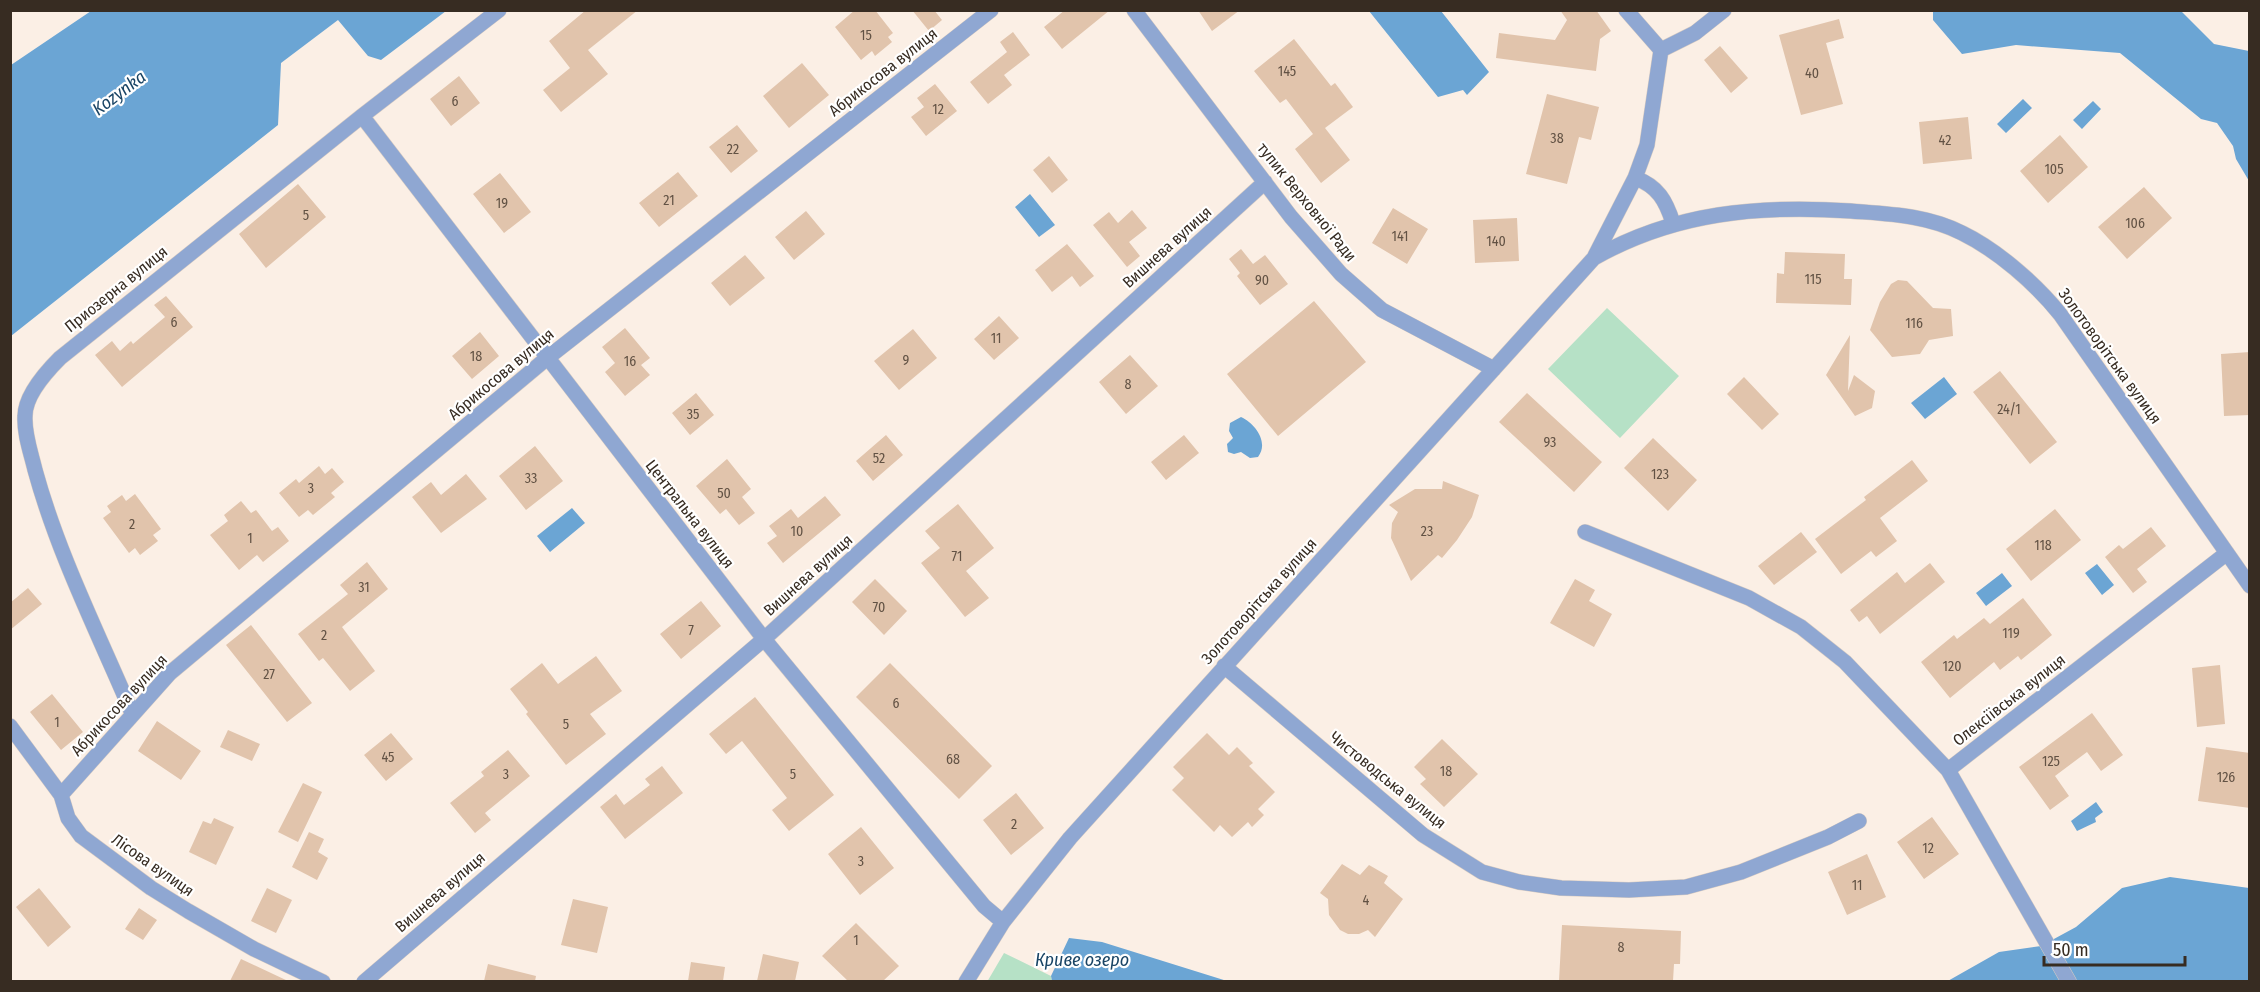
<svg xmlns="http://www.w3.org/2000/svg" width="2260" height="992" font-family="'Fira Sans Condensed',sans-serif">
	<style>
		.green { fill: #b6e1c6 }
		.water { fill: #6ba5d4 }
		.building { fill: #e1c4ac }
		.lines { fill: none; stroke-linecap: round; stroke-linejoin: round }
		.minor-casing { stroke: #d8ccc2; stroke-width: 16 }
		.minor { stroke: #8fa7d2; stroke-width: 15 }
		.labels { text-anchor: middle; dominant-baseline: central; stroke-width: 4.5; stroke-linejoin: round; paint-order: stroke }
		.number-label { font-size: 14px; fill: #625244 }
		.street-label { font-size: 16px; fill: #372c22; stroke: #fff }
		.water-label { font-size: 18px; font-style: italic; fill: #194465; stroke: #fff }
	</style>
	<rect width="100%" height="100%" fill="#fbefe5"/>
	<path class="green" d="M1607,308L1679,376L1620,438L1548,369Z
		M1004,953L1051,976L1052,981L987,982Z"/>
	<path class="water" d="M91,11V10L446,11L381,60L368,56L338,20L281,63L278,125L11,336V65Z
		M1369,11H1441L1489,72L1467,95L1463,90L1438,97Z
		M1933,11H2181L2214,44L2249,51V181L2236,159L2233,146L2217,123L2201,119L2120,53L2016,45L1962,54L1933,20Z
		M2023,99L2032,108L2006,133L1997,124Z
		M2093,101L2101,109L2082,129L2073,120Z
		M1030,194L1055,225L1039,237L1015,207Z
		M1944,377L1957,394L1925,419L1911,403Z
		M1241,417C1256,424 1269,443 1258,457L1250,458L1241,452L1234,454L1228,452L1227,444L1233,438L1229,431L1230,423Z
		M572,508L585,523L550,552L537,536Z
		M2097,564L2114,585L2102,595L2085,573Z
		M2002,573L2012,586L1986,606L1976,593Z
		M2096,802L2103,812L2095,818L2096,822L2077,831L2071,821Z
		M2170,877L2249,888V981L1946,982L1999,952L2041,946L2076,927L2122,888Z
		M1069,938L1102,942L1227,981H1052L1051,976Z"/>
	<path class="building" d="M586,10H638L588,50L608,74L561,112L543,90L570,68L549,41Z
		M855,10H875L893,33L888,37L892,42L875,56L872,51L861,60L835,27Z
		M912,10H934L942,20L929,31Z
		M1065,10H1110L1062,49L1044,27Z
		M1198,10H1240L1212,31Z
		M1560,10H1596L1611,31L1600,39L1596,71L1496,58L1499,33L1555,40L1567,20Z
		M1839,19L1844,38L1826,43L1843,104L1801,115L1779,35Z
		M1013,32L1030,55L1004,75L1012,85L988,104L970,82L1007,52L1000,42Z
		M1294,39L1331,86L1335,83L1353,107L1325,128L1350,160L1321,183L1295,149L1313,134L1286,99L1280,103L1254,71Z
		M1720,46L1748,78L1731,93L1704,60Z
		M802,63L829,95L789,128L763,96Z
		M459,76L480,103L451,126L430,99Z
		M935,84L957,111L926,136L911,117L924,107L917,98Z
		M1547,94L1599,107L1591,140L1579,137L1567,184L1526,174Z
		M1968,117L1972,159L1923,164L1919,122Z
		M737,125L758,151L731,173L709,147Z
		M2060,135L2088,167L2048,203L2020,171Z
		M1049,156L1068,180L1052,193L1033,170Z
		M678,172L698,196L659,227L639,203Z
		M500,173L531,212L504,233L473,194Z
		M298,184L326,217L266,268L239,234Z
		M2144,187L2172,218L2127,259L2098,227Z
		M1393,208L1428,229L1407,264L1372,243Z
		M1132,210L1147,228L1129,242L1140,256L1127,267L1093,225L1109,212L1118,223Z
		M806,211L825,234L794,260L775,237Z
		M1517,218L1519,261L1475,263L1473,220Z
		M1067,244L1094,276L1080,287L1072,276L1052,292L1035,270Z
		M1241,249L1253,264L1265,255L1288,284L1260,305L1237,276L1240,273L1229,259Z
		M1785,252L1845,254L1844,279H1852L1851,305L1776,303L1777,273L1784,274Z
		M745,255L765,278L730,306L711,283Z
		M1898,280L1907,281L1933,308L1951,309L1953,336L1929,340L1920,354L1892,357L1870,330L1880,302L1891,284Z
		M166,296L193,327L122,387L95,355L112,341L120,351L131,341L133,344L165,317L154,305Z
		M1314,301L1366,362L1278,436L1227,374Z
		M999,316L1019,338L994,360L974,339Z
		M625,328L650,358L641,365L650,375L625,396L605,372L615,363L602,347Z
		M913,329L937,358L899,390L874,361Z
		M480,332L499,356L472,379L452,356Z
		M1850,335L1848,391L1854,375L1875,391L1872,408L1855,416L1826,375Z
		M2250,352V415L2224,416L2221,354Z
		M1130,355L1158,386L1126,414L1099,382Z
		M2000,371L2057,442L2030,464L1973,392Z
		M1744,377L1779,414L1762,430L1727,394Z
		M696,393L714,415L690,435L672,413Z
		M1527,393L1602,462L1574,492L1499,422Z
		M886,435L903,455L873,481L856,461Z
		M1184,435L1199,453L1166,480L1151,462Z
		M1653,438L1697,480L1668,511L1624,468Z
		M535,446L563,481L526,510L499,476Z
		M727,459L751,489L742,497L755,513L739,525L726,509L720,514L696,486Z
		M1912,460L1928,481L1880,518L1897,541L1876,557L1871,551L1841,574L1815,539L1866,500L1864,497Z
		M319,466L325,474L332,468L344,482L331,493L335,497L313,515L308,510L299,517L279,493L296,479L299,483Z
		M466,474L487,499L441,533L412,497L431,482L441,495Z
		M1443,481L1479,495L1472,517L1457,540L1442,558L1438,555L1411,581L1391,538L1392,523L1398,512L1389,505L1415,489H1442Z
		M135,494L161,529L153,535L158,541L140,555L135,548L129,553L103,518L111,512L107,506L122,495L126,501Z
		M825,496L841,515L783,563L767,543L777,536L769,526L791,509L798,518Z
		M241,501L251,513L256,510L272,531L278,527L289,541L263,562L257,555L239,570L210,535L228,521L224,515Z
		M958,504L994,548L966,571L989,598L965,617L921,563L940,548L925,531Z
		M2055,509L2081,540L2031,581L2006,549Z
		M2151,527L2166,546L2137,569L2147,582L2133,593L2105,557L2119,545L2123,549Z
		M1801,532L1817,552L1774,585L1758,566Z
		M367,562L388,589L342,627L375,671L350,691L323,658L319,661L298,634L348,594L340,585Z
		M1930,563L1945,582L1880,634L1867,616L1859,622L1850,610L1897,572L1905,583Z
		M875,579L907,611L884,635L852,602Z
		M1575,579L1595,590L1589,601L1612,614L1594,647L1550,623Z
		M28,588L42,604L10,630V603Z
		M2023,598L2052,635L2021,660L2018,656L2000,670L1994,662L1950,698L1921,662L1954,635L1957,639L1984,618L1990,624Z
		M701,601L721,626L681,659L660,634Z
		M251,625L312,703L287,722L226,645Z
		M596,656L622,691L590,714L606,734L566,765L526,714L528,712L510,689L542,663L558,684Z
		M890,663L992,766L959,799L856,697Z
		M2220,665L2225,724L2197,727L2192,668Z
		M52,694L83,732L61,750L30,712Z
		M755,697L834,795L789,831L772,810L787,798L742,741L726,754L709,734Z
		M2092,713L2123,755L2101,771L2087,752L2055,776L2069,796L2050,810L2019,767Z
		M157,721L201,751L181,780L138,751Z
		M228,730L260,744L252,761L220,747Z
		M391,733L413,759L386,781L364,755Z
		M1207,733L1229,755L1237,747L1253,763L1249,766L1275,792L1258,809L1264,815L1252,827L1248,822L1232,837L1220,825L1214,832L1172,790L1184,778L1173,767Z
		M1442,739L1478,774L1444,807L1420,784L1426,779L1414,767Z
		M2206,747L2250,753V808L2198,801Z
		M508,750L530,776L485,813L491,820L475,833L450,803L484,776L481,772Z
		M662,766L683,793L625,839L600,807L616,794L624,805L650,785L645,779Z
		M303,783L322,792L298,842L278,832Z
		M1016,793L1044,828L1011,855L983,820Z
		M1932,817L1959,854L1924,879L1897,842Z
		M214,818L234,827L216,865L189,852L203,821L211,824Z
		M861,827L894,868L860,895L828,854Z
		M309,832L324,839L318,852L328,858L317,880L292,867Z
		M1867,854L1886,897L1847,915L1828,872Z
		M1342,864L1360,875L1369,865L1388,876L1384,883L1403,899L1375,937L1368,930L1359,934H1348L1340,930L1329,915L1328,899L1320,893Z
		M39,888L71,927L48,947L16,907Z
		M267,888L292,900L276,933L251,921Z
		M573,899L608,907L597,953L561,945Z
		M139,908L157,920L143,940L125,929Z
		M856,923L899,966L883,981H848L822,956Z
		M1562,925L1681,931L1680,964H1674L1673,981H1559Z
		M763,954L799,962L795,981H757Z
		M241,959L288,981H230Z
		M691,962L725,967L723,981H688Z
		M488,964L536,976L535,981H484Z"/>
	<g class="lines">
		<defs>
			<path id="minor" d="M1134,10L1291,217L1341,274L1382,310L1494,369
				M1626,10L1661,50
				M1661,50L1695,33L1724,10
				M362,116L764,639L984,906L1003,922
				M1635,178C1658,186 1666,201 1673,223
				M1595,256L1635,178L1647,145L1661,50
				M1585,532L1749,598L1801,627L1845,662L1948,770L2069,982
				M1224,666L1423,835L1482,872L1519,882L1561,888L1629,890L1686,887L1741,872L1828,837L1859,821
				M132,713C98,633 58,554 35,470C31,453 24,434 25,416C25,395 46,372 60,358L362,116L499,10
				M10,726L61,795L68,818L81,836L151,888L188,911L254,949L323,982
				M1948,770L2227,553
				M61,795L170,673L546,359L991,10
				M364,982L764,639L1265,182
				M966,982L1003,922L1070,838L1594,258C1675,212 1759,205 1851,211C1889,214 1927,215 1962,233C1997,250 2036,284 2060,314L2250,586"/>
		</defs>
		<use href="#minor" class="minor-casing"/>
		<use href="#minor" class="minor"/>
	</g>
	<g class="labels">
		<g class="number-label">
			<text x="866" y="35">15</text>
			<text x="1287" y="71">145</text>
			<text x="1812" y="73">40</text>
			<text x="455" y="101">6</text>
			<text x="938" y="109">12</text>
			<text x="1557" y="138">38</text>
			<text x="1945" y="140">42</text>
			<text x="733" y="149">22</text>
			<text x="2054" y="169">105</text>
			<text x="669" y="200">21</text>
			<text x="502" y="203">19</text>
			<text x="306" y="215">5</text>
			<text x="2135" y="223">106</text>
			<text x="1400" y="236">141</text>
			<text x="1496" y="241">140</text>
			<text x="1813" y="279">115</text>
			<text x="1262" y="280">90</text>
			<text x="174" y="322">6</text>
			<text x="1914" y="323">116</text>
			<text x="996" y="338">11</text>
			<text x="476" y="356">18</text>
			<text x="906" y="360">9</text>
			<text x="630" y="361">16</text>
			<text x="1128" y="384">8</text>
			<text x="2009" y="409">24/1</text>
			<text x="693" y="414">35</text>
			<text x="1550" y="442">93</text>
			<text x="879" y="458">52</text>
			<text x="1660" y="474">123</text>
			<text x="531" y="478">33</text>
			<text x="311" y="488">3</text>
			<text x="724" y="493">50</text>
			<text x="132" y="524">2</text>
			<text x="797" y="531">10</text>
			<text x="1427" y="531">23</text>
			<text x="250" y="538">1</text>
			<text x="2043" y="545">118</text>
			<text x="957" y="556">71</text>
			<text x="364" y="587">31</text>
			<text x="879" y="607">70</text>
			<text x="691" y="630">7</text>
			<text x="2011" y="633">119</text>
			<text x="324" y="635">2</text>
			<text x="1952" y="666">120</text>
			<text x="269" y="674">27</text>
			<text x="896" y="703">6</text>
			<text x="57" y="722">1</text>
			<text x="566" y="724">5</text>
			<text x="388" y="757">45</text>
			<text x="953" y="759">68</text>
			<text x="2051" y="761">125</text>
			<text x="1446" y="771">18</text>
			<text x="506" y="774">3</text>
			<text x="793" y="774">5</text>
			<text x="2226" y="777">126</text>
			<text x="1014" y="824">2</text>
			<text x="1928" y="848">12</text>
			<text x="861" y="861">3</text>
			<text x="1857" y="885">11</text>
			<text x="1366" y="900">4</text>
			<text x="856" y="940">1</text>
			<text x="1621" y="947">8</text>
		</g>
		<g class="street-label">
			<text transform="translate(883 72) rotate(-38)">Абрикосова вулиця</text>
			<text transform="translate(1307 202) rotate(51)">тупик Верховної Ради</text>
			<text transform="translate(1167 247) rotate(-42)">Вишнева вулиця</text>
			<text transform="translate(116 289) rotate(-39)">Приозерна вулиця</text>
			<text transform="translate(2110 356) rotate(54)">Золотоворітська вулиця</text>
			<text transform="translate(501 374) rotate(-40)">Абрикосова вулиця</text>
			<text transform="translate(690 514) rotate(52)">Центральна вулиця</text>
			<text transform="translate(808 575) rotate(-42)">Вишнева вулиця</text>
			<text transform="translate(1259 601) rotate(-48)">Золотоворітська вулиця</text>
			<text transform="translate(2009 700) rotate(-38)">Олексіївська вулиця</text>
			<text transform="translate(119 705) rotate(-47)">Абрикосова вулиця</text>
			<text transform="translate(1388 780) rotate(39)">Чистоводська вулиця</text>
			<text transform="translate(153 865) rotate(35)">Лісова вулиця</text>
			<text transform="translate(440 892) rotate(-41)">Вишнева вулиця</text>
		</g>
		<g class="water-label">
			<text transform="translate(119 93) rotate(-37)">Kozynka</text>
			<text x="1082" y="960">Криве озеро</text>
		</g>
	</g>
	<rect width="2260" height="992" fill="none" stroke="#372c22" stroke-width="24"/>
	<path d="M2044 956v9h141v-9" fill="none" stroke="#372c22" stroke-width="3"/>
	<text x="2053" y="956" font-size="18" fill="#372c22" stroke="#ffffff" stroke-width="4.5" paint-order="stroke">50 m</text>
</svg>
